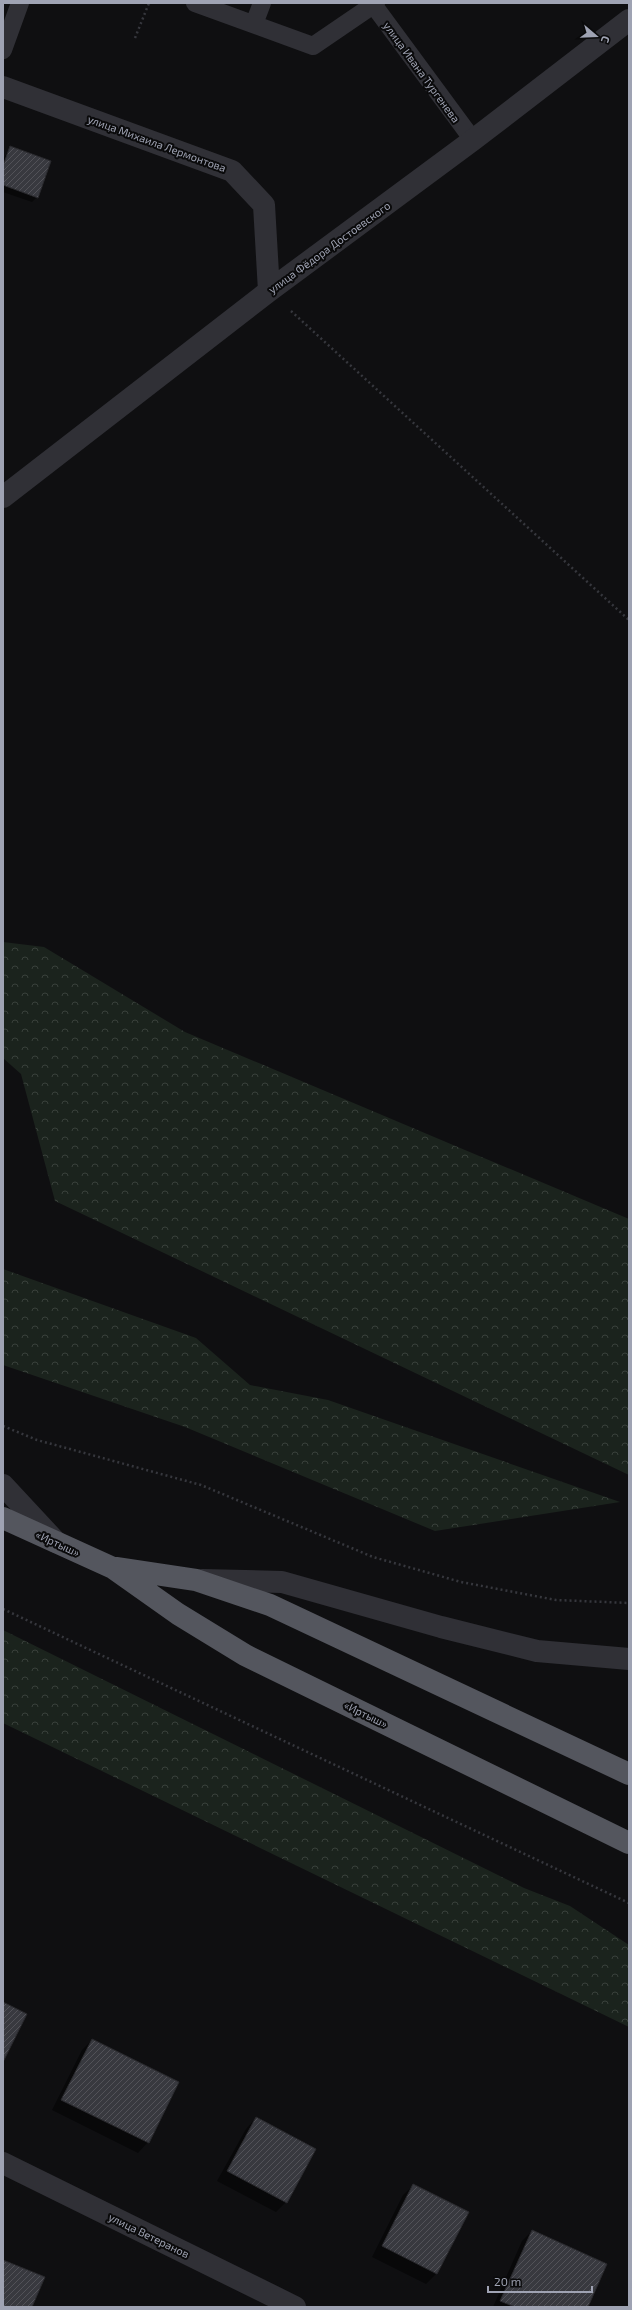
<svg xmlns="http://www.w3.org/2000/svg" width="632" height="2310" font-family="'Exo 2',sans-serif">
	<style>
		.forest { fill: url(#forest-crowns) }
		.shadow { fill: #0007 }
		.building { fill: url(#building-hatch); stroke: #29292d }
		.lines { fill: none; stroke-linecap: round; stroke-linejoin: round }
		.path { stroke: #36373d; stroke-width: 2.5; stroke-dasharray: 2 3; stroke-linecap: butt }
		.service { stroke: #303036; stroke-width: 18 }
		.minor { stroke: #303036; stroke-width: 22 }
		.tertiary { stroke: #303036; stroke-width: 22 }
		.trunk { stroke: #54565e; stroke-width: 22 }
		.labels { text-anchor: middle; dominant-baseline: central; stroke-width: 4; stroke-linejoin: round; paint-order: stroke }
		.street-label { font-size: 11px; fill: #9fa3b3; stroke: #0a0a0b }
	</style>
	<defs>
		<pattern id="forest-crowns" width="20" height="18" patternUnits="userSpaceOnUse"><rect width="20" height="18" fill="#1b231d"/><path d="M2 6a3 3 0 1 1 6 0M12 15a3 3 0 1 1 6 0" fill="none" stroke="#39403b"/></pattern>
		<pattern id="building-hatch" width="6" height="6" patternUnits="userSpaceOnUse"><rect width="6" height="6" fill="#38393f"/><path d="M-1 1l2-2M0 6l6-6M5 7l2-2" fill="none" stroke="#525258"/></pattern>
	</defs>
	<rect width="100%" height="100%" fill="#0f0f11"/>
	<path class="forest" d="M3,942L44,947L185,1032L629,1219V1475L55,1201L21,1074L3,1058Z
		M3,1269L196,1338L250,1385L328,1400L620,1502L435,1531L185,1427L3,1365Z
		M3,1630L524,1888L570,1906L629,1945V2027L3,1723Z"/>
	<path class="shadow" d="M11,147L37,197L32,202L3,192V159Z
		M92,2040L177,2083L148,2142L138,2153L52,2110L82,2050Z
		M256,2118L286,2202L276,2212L217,2181L246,2129Z
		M414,2185L436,2274L426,2284L372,2257L403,2195Z
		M532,2231L587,2307H493L522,2241Z"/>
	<path class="building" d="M10,146L51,161L38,198L3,185V166Z
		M3,2002L27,2014L3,2062Z
		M92,2039L179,2082L149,2143L61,2100Z
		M256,2117L316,2149L287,2203L227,2171Z
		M413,2184L469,2212L437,2274L382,2246Z
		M532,2230L607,2264L588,2307H515L500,2301Z
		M3,2260L45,2277L32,2307H3Z"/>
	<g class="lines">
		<path class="path" d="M135,38L149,3
			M291,311L629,620
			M3,1426L37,1440L201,1485L373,1557L461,1582L556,1600L629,1603
			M3,1609L629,1903"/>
		<path class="service" d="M195,3L313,46L376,3
			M372,3L473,140
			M254,24L262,3
			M3,50L20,3"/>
		<path class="minor" d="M3,87L232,171L264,205L269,291
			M3,497L269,291L473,140L629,20
			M3,1485L56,1542
			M3,2163L295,2307"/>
		<path class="tertiary" d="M202,1580L282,1582L441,1627L537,1651L629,1659"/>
		<path class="trunk" d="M3,1518L113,1568L178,1614L245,1655L629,1843
			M116,1568L196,1580L270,1605L629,1774"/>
	</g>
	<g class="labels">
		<g class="street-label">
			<text transform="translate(422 72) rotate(54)">улица Ивана Тургенева</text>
			<text transform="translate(157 143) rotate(20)">улица Михаила Лермонтова</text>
			<text transform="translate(329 247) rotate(-36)">улица Фёдора Достоевского</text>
			<text transform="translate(58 1543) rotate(25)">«Иртыш»</text>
			<text transform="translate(366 1714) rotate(26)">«Иртыш»</text>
			<text transform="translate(149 2235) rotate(26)">улица Ветеранов</text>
		</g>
	</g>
	<rect width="632" height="2310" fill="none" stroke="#9fa3b3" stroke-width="8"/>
	<g transform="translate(596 36) rotate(109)" stroke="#0a0a0b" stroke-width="3" paint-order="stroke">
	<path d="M0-3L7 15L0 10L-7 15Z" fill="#9fa3b3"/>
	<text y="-6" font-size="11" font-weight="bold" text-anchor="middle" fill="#9fa3b3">С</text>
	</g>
	<path d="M488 2286v6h104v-6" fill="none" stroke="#9fa3b3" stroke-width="2"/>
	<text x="494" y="2286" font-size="12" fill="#9fa3b3" stroke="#0a0a0b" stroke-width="3" paint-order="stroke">20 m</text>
</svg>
